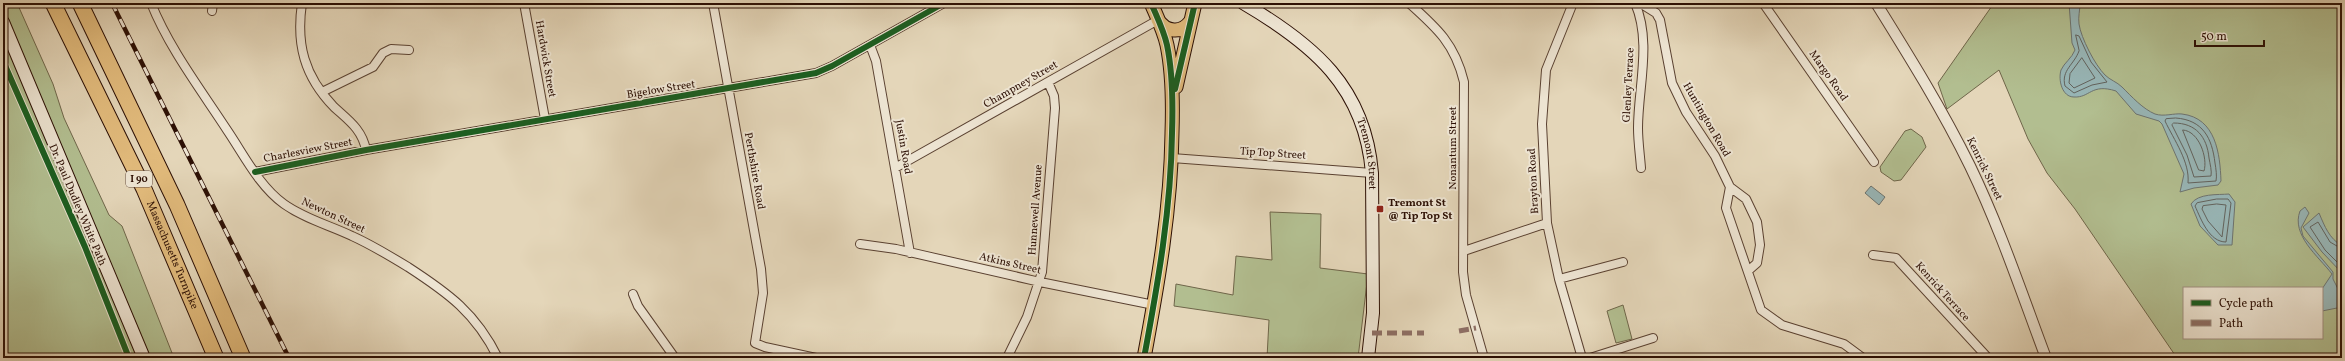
<svg xmlns="http://www.w3.org/2000/svg" width="2345" height="361" font-family="Vollkorn,serif">
	<style>
		.green { fill: #b2be90; stroke: #6f664a; fill-rule: evenodd }
		.water { fill: #98b7b8; stroke: #6d7470 }
		.lines { fill: none; stroke-linecap: round; stroke-linejoin: round }
		.shore { stroke: #62635e; stroke-width: 1 }
		.minor-casing { stroke: #5a4131; stroke-width: 10 }
		.tertiary-casing { stroke: #5a4131; stroke-width: 12 }
		.secondary-casing { stroke: #2c0f04; stroke-width: 14 }
		.primary-casing { stroke: #2c0f04; stroke-width: 15 }
		.motorway-casing { stroke: #2c0f04; stroke-width: 17 }
		.minor { stroke: #ede4d2; stroke-width: 8 }
		.tertiary { stroke: #ede4d2; stroke-width: 10 }
		.secondary { stroke: #ede4d2; stroke-width: 12 }
		.primary { stroke: #e2bb7c; stroke-width: 13 }
		.motorway { stroke: #e2bb7c; stroke-width: 15 }
		.rail-casing { stroke: #2c0f04; stroke-width: 4.5 }
		.rail { stroke: #ede4d2; stroke-width: 3; stroke-dasharray: 9; stroke-linecap: butt }
		.quiet { stroke: #8d6e63; stroke-width: 5; stroke-dasharray: 10 5; stroke-linecap: butt }
		.cycleway-casing { stroke: #ede4d2; stroke-width: 8 }
		.cycleway { stroke: #1b5e20; stroke-width: 6 }
		.poi-dot { fill: #8f2418; stroke: #ede4d2; stroke-width: 1.5 }
		.labels { text-anchor: middle; dominant-baseline: central; stroke-width: 4; stroke-linejoin: round; paint-order: stroke }
		.shield { fill: #ede4d2; stroke: #664f42; stroke-width: 1 }
		.shield-label { font-size: 10px; font-weight: bold; fill: #2c0f04 }
		.street-label { font-size: 11px; fill: #2c0f04; stroke: #ede4d2 }
		.poi-label { font-size: 11px; font-weight: bold; fill: #2c0f04; stroke: #ede4d2; text-anchor: start }
	</style>
	<rect width="100%" height="100%" fill="#e4d6b9"/>
	<filter id="stains"><feTurbulence type="fractalNoise" baseFrequency=".005" numOctaves="4"/><feColorMatrix values="0 0 0 0 .2 0 0 0 0 .09 0 0 0 0 .02 0 0 0 .5 -.17"/></filter>
	<radialGradient id="worn" r=".72"><stop offset=".6" stop-color="#630" stop-opacity="0"/><stop offset="1" stop-color="#630" stop-opacity=".3"/></radialGradient>
	<path class="green" d="M3,3H17L53,84L64,118L109,215L122,226L174,358H3Z
		M1994,3H2342V358H2177L2075,209L2047,173L2028,139L1999,70L1947,109L1938,83ZM2184,288H2322V338H2184Z
		M1911,129L1922,137L1926,147L1901,180L1894,181L1881,172L1880,167L1905,131Z
		M1270,212L1321,214L1320,268L1368,274L1358,358H1267L1269,320L1174,306L1176,284L1233,295L1236,256L1272,260Z
		M1623,305L1632,339L1616,343L1607,311Z"/>
	<path class="water" d="M2069,3H2080C2080,10 2078,17 2079,24C2081,38 2095,65 2105,75C2110,80 2117,82 2122,87C2132,97 2143,109 2155,114C2164,117 2174,113 2182,114C2216,118 2220,154 2221,181L2218,185L2194,188L2180,192L2184,174L2162,124L2159,121L2136,114L2116,91C2091,83 2090,98 2074,97C2062,97 2058,80 2061,70C2064,63 2072,58 2075,50L2072,43Z
		M1871,186L1885,197L1879,205L1865,193Z
		M2229,194L2235,202L2232,245H2218L2200,226L2191,204C2198,193 2218,195 2229,194Z
		M2305,207L2309,213L2301,228L2303,236L2333,272V279L2342,297V307L2322,311V289L2332,274C2318,256 2291,235 2300,211Z
		M2319,213C2325,227 2329,238 2342,246V273L2322,252L2303,227Z"/>
	<g class="lines">
		<path class="shore" d="M2076,35L2079,36L2091,62L2107,82L2092,85L2074,93L2065,86C2061,70 2074,65 2079,51Z
			M2082,58L2095,78L2074,88L2069,83L2070,74Z
			M2176,118C2203,120 2212,138 2215,163C2216,169 2217,176 2216,181L2188,183C2190,162 2174,140 2165,121L2166,119Z
			M2174,123C2196,123 2207,137 2209,158C2210,164 2212,171 2211,176L2194,177L2187,155L2172,125Z
			M2183,130C2199,131 2208,158 2204,171L2199,170Z
			M2217,199H2228L2231,203L2226,242C2209,242 2201,219 2195,206L2197,203Z
			M2217,204L2226,205L2222,237L2208,221L2202,209L2203,206Z
			M2342,249L2330,242L2318,222L2310,227L2325,250L2342,267"/>
		<defs>
			<path id="minor" d="M151,3C169,48 201,90 227,130C244,155 259,186 284,204C305,219 329,225 352,236C372,245 390,256 408,267C448,293 476,313 498,358
				M302,3C296,44 304,76 334,107C348,120 362,129 366,150
				M524,3L545,119
				M713,3L761,269L763,293L755,343L765,347L816,358
				M1409,3C1437,28 1455,44 1464,82L1463,272L1466,295L1484,358
				M1573,3L1546,70L1542,124L1547,223L1559,279L1582,358
				M1635,3C1652,42 1638,88 1638,128C1638,141 1640,155 1641,168
				M1640,3L1656,13L1660,20L1672,83L1686,112L1715,156L1730,187L1746,199L1757,222L1760,245L1757,263L1749,270
				M1763,3L1874,162
				M212,11L213,3
				M870,45L876,61L910,253
				M322,92L373,67L383,53L391,49L409,50
				M1172,158L1372,173
				M895,168L1158,20
				M255,172L366,150L816,73L832,66L944,3
				M1730,187L1726,208L1761,310L1782,325L1844,344L1863,358
				M860,244L896,249L1040,282L1154,305
				M1464,251L1547,223
				M1873,255L1896,258L1988,358
				M1559,279L1623,262
				M633,294L638,306L675,358
				M1007,358L1027,317L1042,272L1055,108L1054,96L1048,82
				M1590,358L1653,338"/>
			<path id="tertiary" d="M1876,3C1909,56 1942,109 1970,166C2000,228 2022,294 2046,358"/>
			<g id="secondary">
				<path id="s1" d="M1243,3C1313,44 1365,87 1372,173L1373,313L1368,358"/>
				<path d="M3,22L144,358"/>
			</g>
			<path id="primary" d="M1158,20C1166,32 1181,34 1190,22
				M1176,87L1195,3
				M1144,358C1158,283 1171,209 1172,133C1173,104 1173,74 1167,45C1164,31 1157,17 1151,3"/>
			<g id="motorway">
				<path id="s2" d="M53,3L144,189L216,358"/>
				<path d="M80,3L177,205L243,358"/>
			</g>
		</defs>
		<use href="#minor" class="minor-casing"/>
		<use href="#tertiary" class="tertiary-casing"/>
		<use href="#secondary" class="secondary-casing"/>
		<use href="#primary" class="primary-casing"/>
		<use href="#motorway" class="motorway-casing"/>
		<use href="#minor" class="minor"/>
		<use href="#tertiary" class="tertiary"/>
		<use href="#secondary" class="secondary"/>
		<use href="#primary" class="primary"/>
		<use href="#motorway" class="motorway"/>
		<defs>
			<path id="rail" d="M112,3L289,358"/>
		</defs>
		<use href="#rail" class="rail-casing"/>
		<use href="#rail" class="rail"/>
		<path class="quiet" d="M1459,331L1476,328
			M1372,333H1424"/>
		<defs>
			<path id="cycleway" d="M3,61L85,247L129,358
				M1175,89L1195,3
				M255,172L366,150L816,73L832,66L944,3
				M1144,358C1158,283 1171,209 1172,133C1173,104 1173,74 1167,45C1164,31 1157,17 1151,3"/>
		</defs>
		<use href="#cycleway" class="cycleway-casing"/>
		<use href="#cycleway" class="cycleway"/>
	</g>
	<rect class="poi-dot" x="1376" y="205" width="8" height="8" rx="2"/>
	<g class="labels">
		<rect class="shield" x="126" y="171" width="26" height="16" rx="3"/>
		<g class="shield-label">
			<text x="139" y="179">I 90</text>
		</g>
		<g class="street-label">
			<text transform="translate(545 59) rotate(80)">Hardwick Street</text>
			<text transform="translate(1828 76) rotate(55)">Margo Road</text>
			<text transform="translate(1021 85) rotate(-30)">Champney Street</text>
			<text transform="translate(1629 85) rotate(-87)">Glenley Terrace</text>
			<text transform="translate(661 90) rotate(-9)">Bigelow Street</text>
			<text transform="translate(1706 120) rotate(60)">Huntington Road</text>
			<text transform="translate(903 147) rotate(80)">Justin Road</text>
			<text transform="translate(1453 148) rotate(-90)">Nonantum Street</text>
			<text transform="translate(308 151) rotate(-11)">Charlesview Street</text>
			<text transform="translate(1273 154) rotate(4)">Tip Top Street</text>
			<text stroke="none"><textPath href="#s1" startOffset="204">Tremont Street</textPath></text>
			<text transform="translate(1984 169) rotate(64)">Kenrick Street</text>
			<text transform="translate(754 171) rotate(80)">Perthshire Road</text>
			<text transform="translate(1534 181) rotate(-93)">Brayton Road</text>
			<text transform="translate(77 205) rotate(67)">Dr. Paul Dudley White Path</text>
			<text transform="translate(1036 210) rotate(-86)">Hunnewell Avenue</text>
			<text transform="translate(333 216) rotate(25)">Newton Street</text>
			<text stroke="none"><textPath href="#s2" startOffset="279">Massachusetts Turnpike</textPath></text>
			<text transform="translate(1010 264) rotate(13)">Atkins Street</text>
			<text transform="translate(1942 292) rotate(48)">Kenrick Terrace</text>
		</g>
		<g class="poi-label">
			<text x="1388" y="203">Tremont St<tspan x="1388" dy="13">@ Tip Top St</tspan></text>
		</g>
	</g>
	<rect width="2345" height="361" fill="none" stroke="#e4d6b9" stroke-width="16"/>
	<rect x="4" y="4" width="2337" height="353" fill="none" stroke="#2c0f04" stroke-width="2"/>
	<rect x="8" y="8" width="2329" height="345" fill="none" stroke="#2c0f04"/>
	<rect x="2183" y="287" width="140" height="52" fill="#ede4d2" stroke="#a08f80"/>
	<rect x="2191" y="300" width="20" height="6" fill="#1b5e20" stroke="#a08f80"/>
	<text x="2219" y="307" font-size="12" fill="#2c0f04">Cycle path</text>
	<rect x="2191" y="320" width="20" height="6" fill="#8d6e63" stroke="#a08f80"/>
	<text x="2219" y="327" font-size="12" fill="#2c0f04">Path</text>
	<path d="M2195 40v6h69v-6" fill="none" stroke="#2c0f04" stroke-width="2"/>
	<text x="2201" y="40" font-size="12" fill="#2c0f04" stroke="#ede4d2" stroke-width="3" paint-order="stroke">50 m</text>
	<rect width="100%" height="100%" filter="url(#stains)"/>
	<rect width="100%" height="100%" fill="url(#worn)"/>
</svg>
